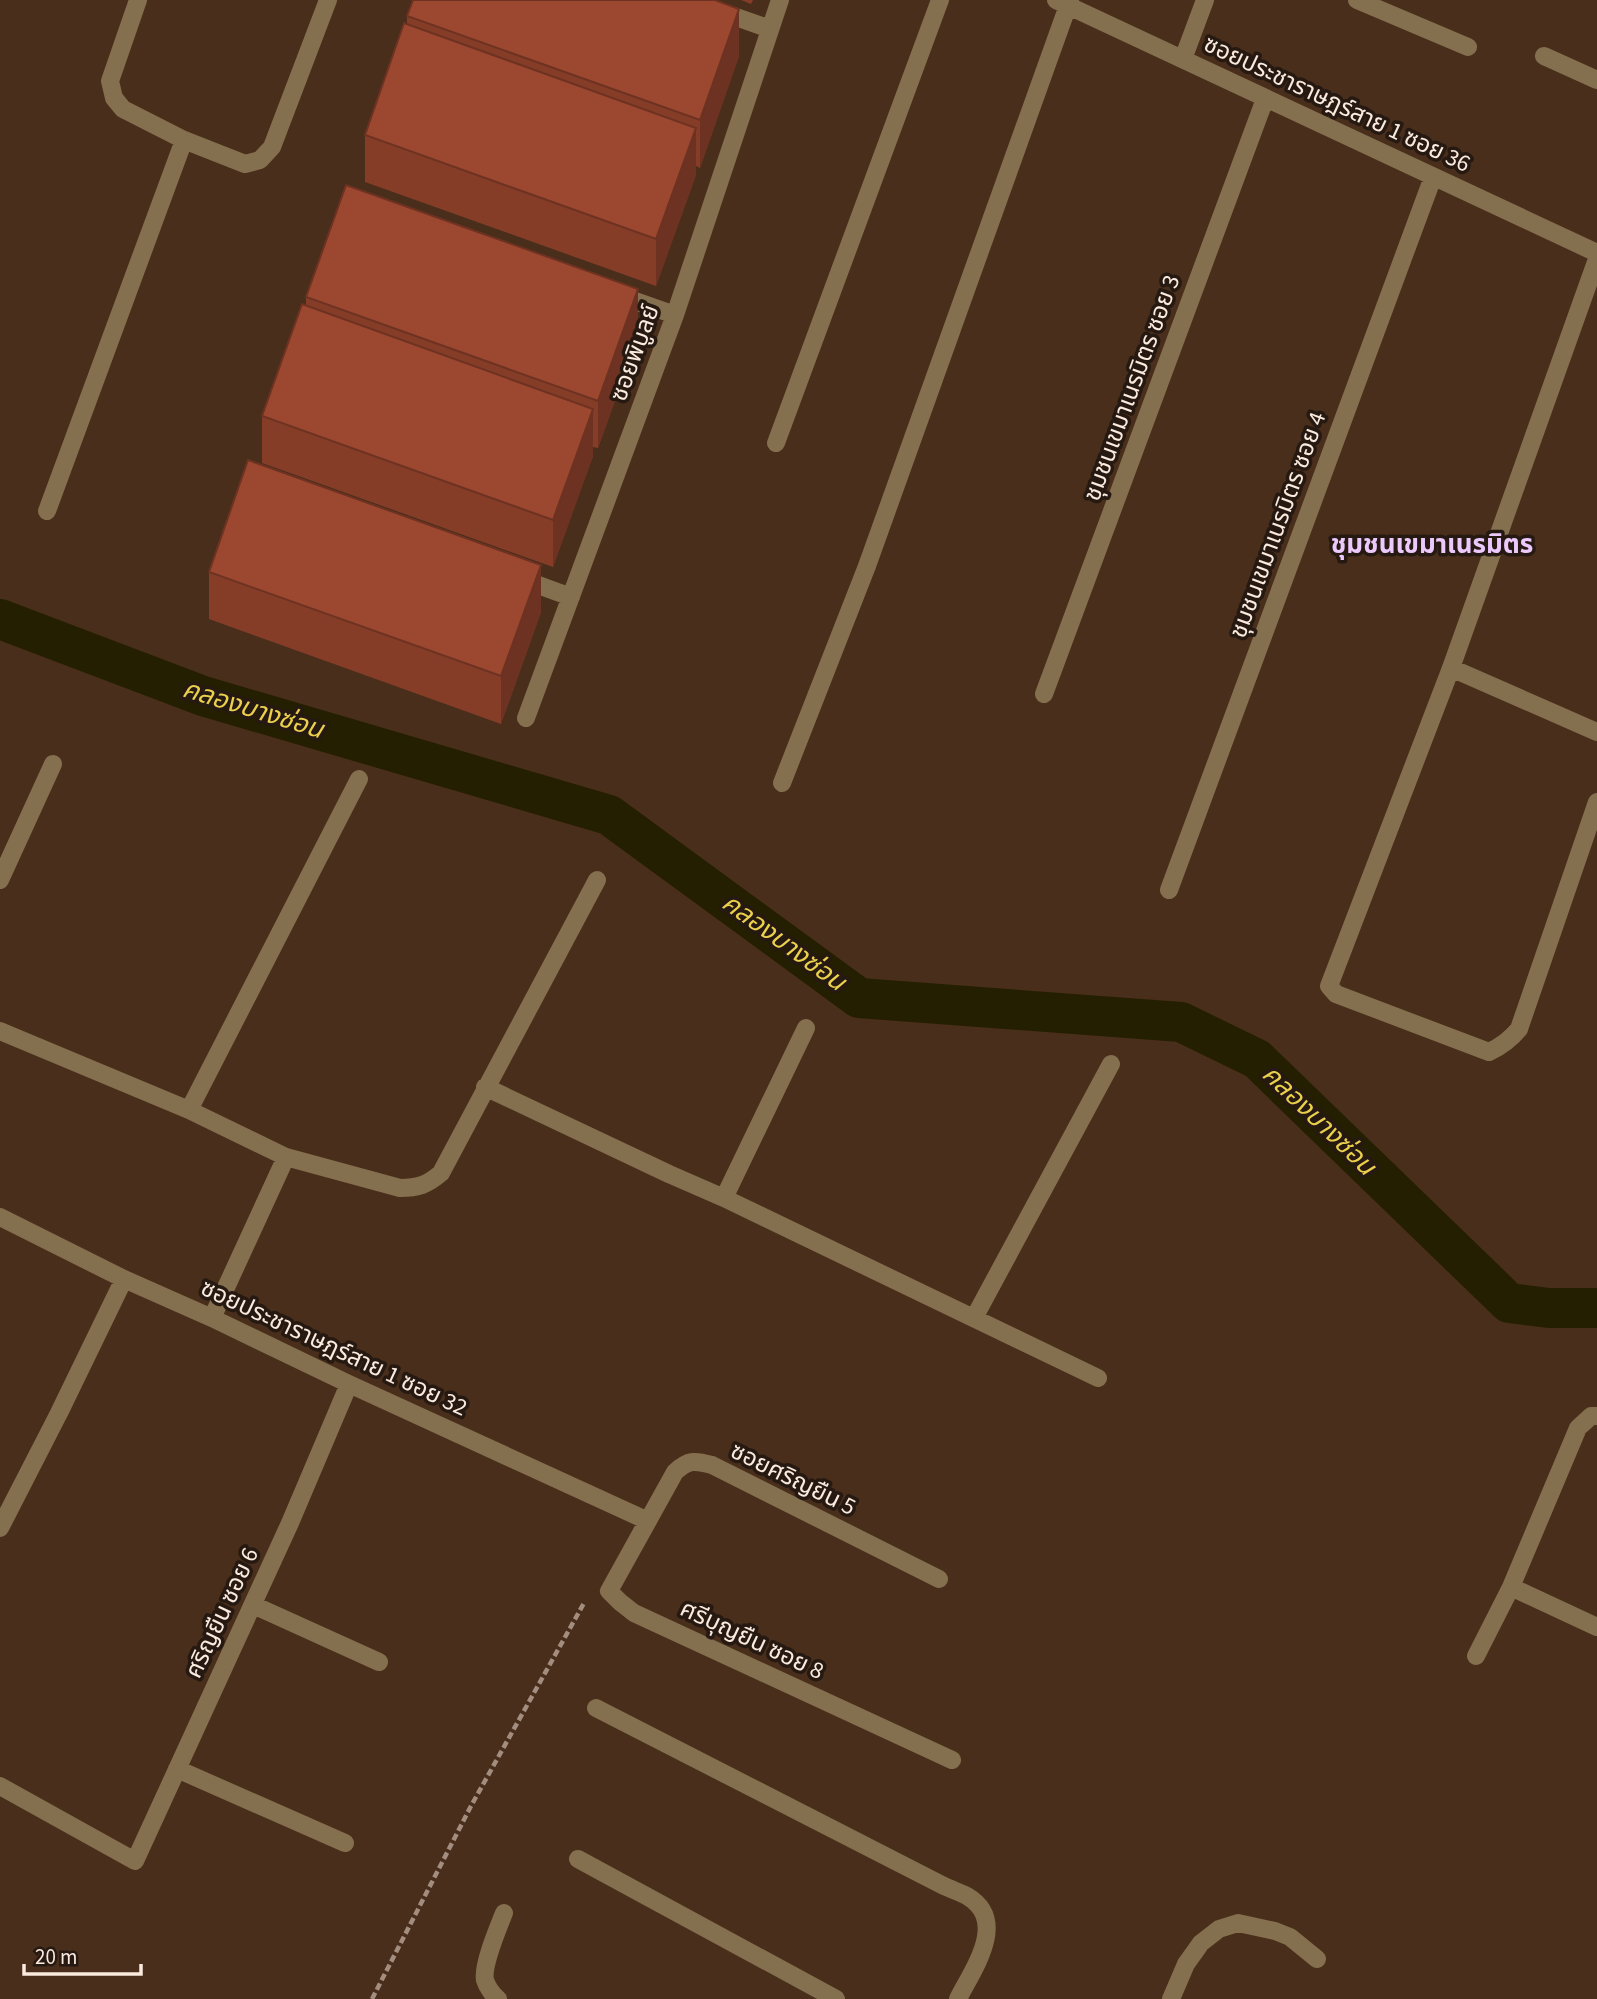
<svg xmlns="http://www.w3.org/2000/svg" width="1597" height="1999" font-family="'Source Sans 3','Noto Sans Thai',sans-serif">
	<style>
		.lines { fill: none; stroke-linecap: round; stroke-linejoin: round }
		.canal { stroke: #251f01; stroke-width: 40 }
		.path { stroke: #a38d7e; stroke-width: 4.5; stroke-dasharray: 7 3.5; stroke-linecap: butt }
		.street { stroke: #846f4e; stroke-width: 18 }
		.wall { fill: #863d28 }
		.shaded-wall { fill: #6d3221 }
		.building { fill: #9c472f; stroke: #6d3221; stroke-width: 2 }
		.labels { text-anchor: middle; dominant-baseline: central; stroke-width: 7; stroke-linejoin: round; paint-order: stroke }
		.street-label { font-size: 24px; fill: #fbeade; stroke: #251911 }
		.neighbourhood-label { font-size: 26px; font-weight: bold; fill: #ecc9fd; stroke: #251911 }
		.water-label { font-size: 26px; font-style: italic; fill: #ead04c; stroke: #251911 }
	</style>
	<rect width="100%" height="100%" fill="#482e1b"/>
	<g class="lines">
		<path class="canal" d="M0,619L203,696L609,815L859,998L1181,1022L1257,1059L1509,1303L1549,1308H1597"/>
		<path class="path" d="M372,1999L471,1806L584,1603"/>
		<path class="street" d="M138,0L110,81L114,98L123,109L184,140L245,164L260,160L272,147L328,0
			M688,0L770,29
			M1056,0L1597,253
			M1357,0L1468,47
			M1544,56L1597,80
			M1183,59L1205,0
			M1597,259L1451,668L1329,986L1336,994L1489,1052C1502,1046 1510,1040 1519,1029L1597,802
			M618,295L675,315
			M776,443L940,0
			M47,511L184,140
			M519,578L571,597
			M1451,668L1597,732
			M1044,694L1265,99
			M526,718L675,315L780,0
			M782,783L867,566L1070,0
			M0,880L53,764
			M1169,890L1433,177
			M0,1031L189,1110L286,1157L400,1188C418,1188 427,1185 441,1173L597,880
			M485,1087L669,1174L724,1198L1098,1378
			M189,1110L359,779
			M724,1198L806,1028
			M0,1217L124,1279L212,1318L349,1384L648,1521
			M212,1318L286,1157
			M974,1318L1111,1064
			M0,1528L59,1413L124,1279
			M939,1579L712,1465C694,1460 688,1460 675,1472L609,1591L620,1602L634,1613L952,1760
			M1511,1587L1597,1627
			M253,1605L379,1662
			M1476,1656L1511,1587L1578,1428L1591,1416H1597
			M596,1708L942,1885C950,1889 959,1892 967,1896C1009,1921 973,1969 958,1999
			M177,1769L345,1843
			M0,1786L135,1861L290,1523L349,1384
			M578,1859L836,1999
			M498,1999C493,1995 487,1987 485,1980C482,1966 498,1928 504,1913
			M1171,1999L1186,1964L1201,1943L1219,1929L1238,1923L1275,1931L1290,1937L1317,1959"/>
	</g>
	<path class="wall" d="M741,0H753L751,4Z
		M407,16L739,56L700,168L696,166V175L656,286L365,182V135L407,24Z
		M306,297L638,337L598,448L593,447V456L553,567L262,463V416L306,306Z
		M209,572L541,612L501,724L209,619Z"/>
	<path class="shaded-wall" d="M739,9V56L700,168V120Z
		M696,128V175L656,286V239Z
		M638,289V337L598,448V401Z
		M593,409V456L553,567V520Z
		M541,565V612L501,724V676Z"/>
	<path class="building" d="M413,0H715L739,9L700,120L407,16Z
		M404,23L696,128L656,239L365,135Z
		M346,185L638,289L598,401L306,297Z
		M302,304L593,409L553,520L262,416Z
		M248,460L541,565L501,676L209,572Z"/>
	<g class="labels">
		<g class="street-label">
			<text transform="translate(1337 104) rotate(25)">ซอยประชาราษฎร์สาย 1 ซอย 36</text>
			<text transform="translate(635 353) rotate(-70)">ซอยพิบูลย์</text>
			<text transform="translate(1132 388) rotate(-70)">ชุมชนเขมาเนรมิตร ซอย 3</text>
			<text transform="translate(1278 525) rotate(-70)">ชุมชนเขมาเนรมิตร ซอย 4</text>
			<text transform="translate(334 1348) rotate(25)">ซอยประชาราษฎร์สาย 1 ซอย 32</text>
			<text transform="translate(793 1479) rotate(26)">ซอยศริญยืน 5</text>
			<text transform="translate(222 1613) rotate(-65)">ศริญยืน ซอย 6</text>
			<text transform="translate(752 1640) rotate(25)">ศรีบุญยืน ซอย 8</text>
		</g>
		<g class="neighbourhood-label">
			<text x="1432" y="544">ชุมชนเขมาเนรมิตร</text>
		</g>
		<g class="water-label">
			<text transform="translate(253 709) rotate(17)">คลองบางซ่อน</text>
			<text transform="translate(784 942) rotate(36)">คลองบางซ่อน</text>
			<text transform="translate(1319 1120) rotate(44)">คลองบางซ่อน</text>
		</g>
	</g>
	<path d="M24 1964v10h117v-10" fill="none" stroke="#fbeade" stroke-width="3.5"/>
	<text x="35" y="1964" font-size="21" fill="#fbeade" stroke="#251911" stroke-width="5" paint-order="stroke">20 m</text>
</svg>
